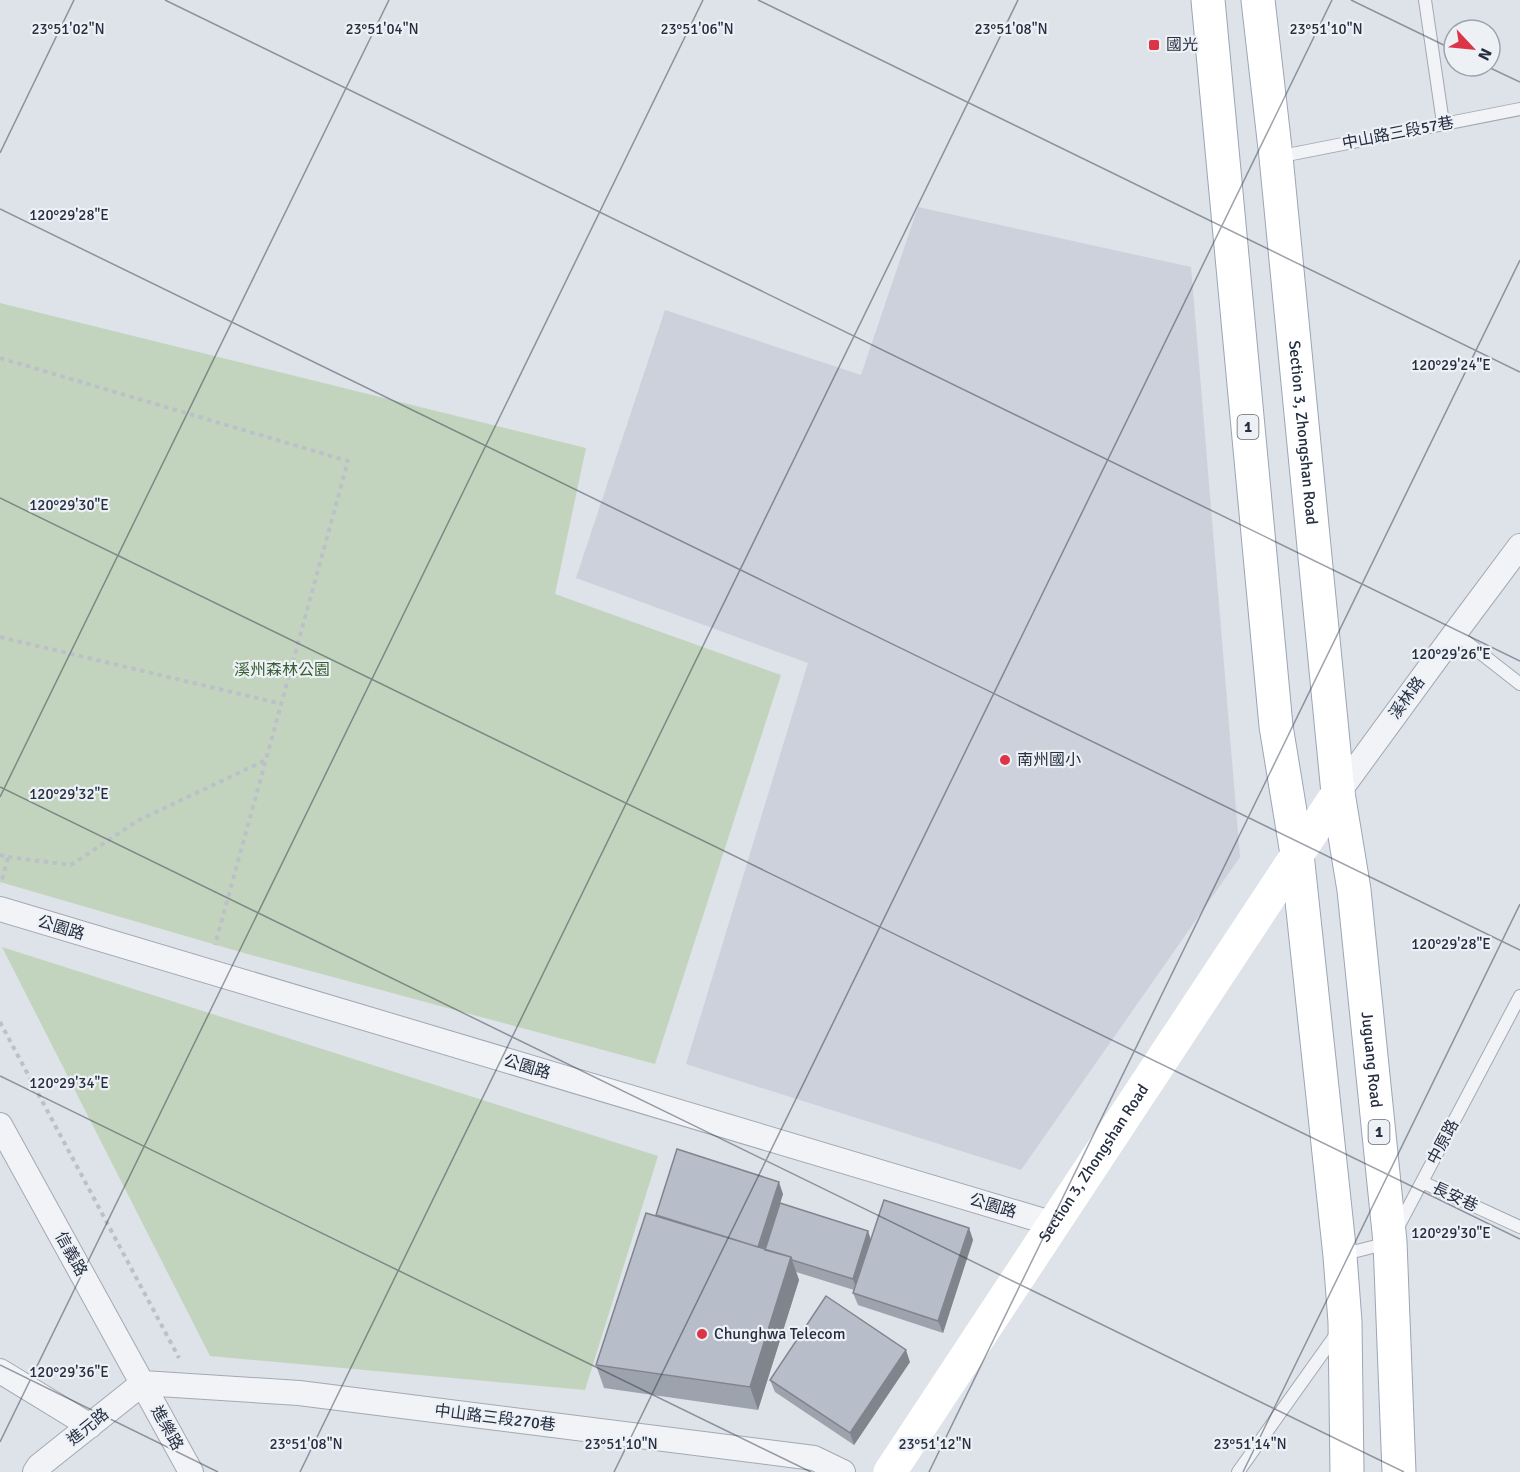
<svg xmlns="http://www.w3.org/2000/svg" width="1520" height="1472" font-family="Signika,'Noto Sans TC',sans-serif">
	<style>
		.built { fill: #ccd1db }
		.green { fill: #c3d4be }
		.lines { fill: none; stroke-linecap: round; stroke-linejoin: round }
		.service-casing { stroke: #a3a9b3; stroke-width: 14 }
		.minor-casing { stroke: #a3a9b3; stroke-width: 26 }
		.primary-casing { stroke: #9ca5b6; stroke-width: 35 }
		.path { stroke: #bcc0c8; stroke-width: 4; stroke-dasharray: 4.5 4.5; stroke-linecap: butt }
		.service { stroke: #f1f3f7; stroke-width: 12 }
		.minor { stroke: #f1f3f7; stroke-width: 24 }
		.secondary { stroke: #fff; stroke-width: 33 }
		.primary { stroke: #fff; stroke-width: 33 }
		.wall { fill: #9da3ad }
		.shaded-wall { fill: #80858d }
		.building { fill: #b7bec9; stroke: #80858d; stroke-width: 1.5 }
		.ticks { fill: none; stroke: #252f41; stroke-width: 1.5; stroke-opacity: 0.45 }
		.poi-dot { fill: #dc3548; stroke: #edf1f6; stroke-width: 2 }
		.labels { text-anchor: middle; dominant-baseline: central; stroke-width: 4.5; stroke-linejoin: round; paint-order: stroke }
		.shield { fill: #edf1f6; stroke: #616977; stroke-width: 1.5 }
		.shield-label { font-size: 15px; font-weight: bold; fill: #252f41 }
		.poi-label { font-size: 16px; fill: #252f41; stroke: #edf1f6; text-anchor: start }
		.street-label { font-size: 16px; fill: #252f41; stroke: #edf1f6 }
		.park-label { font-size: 16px; fill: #385f31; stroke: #edf1f6 }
		.ticks-label { font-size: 15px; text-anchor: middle; fill: #252f41; stroke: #edf1f6; stroke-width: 4.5; stroke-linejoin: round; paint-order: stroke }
	</style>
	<rect width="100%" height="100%" fill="#dee2e9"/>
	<path class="built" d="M918,207L1191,267L1240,857L1021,1170L686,1064L808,663L576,578L665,310L861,375Z"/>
	<path class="green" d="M0,303L586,448L555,594L781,675L655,1064L244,953L0,882Z
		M2,947L658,1156L585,1390L210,1356Z"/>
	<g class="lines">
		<defs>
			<path id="service" d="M1425,0L1443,123
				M1277,157L1520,109
				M1455,633L1520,684
				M1422,1182L1520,1227
				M1397,1229L1520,996
				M1341,1255L1388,1243
				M1238,1472L1337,1333"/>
			<path id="minor" d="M1338,793L1455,633L1520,546
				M0,909L1054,1224
				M0,1125L191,1472
				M0,1371L90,1426
				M143,1383L299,1393L814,1458L843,1472
				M35,1472L39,1466L143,1383"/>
			<g id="primary">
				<path d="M1208,0L1276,726L1297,854L1340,1256L1345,1322L1347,1472"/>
				<path id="s2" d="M1258,0L1276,157L1338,793L1354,890L1390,1242L1399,1472"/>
			</g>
		</defs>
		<use href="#service" class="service-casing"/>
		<use href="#minor" class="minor-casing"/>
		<use href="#primary" class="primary-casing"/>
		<path class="path" d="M0,358L348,461L215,945
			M0,637L282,704
			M0,855L8,857L1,884
			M8,857L71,865L137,821L266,760
			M0,1022L179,1358"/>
		<use href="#service" class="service"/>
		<use href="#minor" class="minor"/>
		<path class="secondary" id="s1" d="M890,1472L1338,793"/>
		<use href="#primary" class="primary"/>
	</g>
	<path class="wall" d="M783,1194L780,1203L871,1239L969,1228L973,1240L943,1333L858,1305L853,1293L854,1290L796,1272L799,1280L758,1410L604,1388L596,1365L657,1217L656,1215Z
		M910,1362L854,1445L775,1392L770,1380Z"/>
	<path class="shaded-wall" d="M779,1182L783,1194L762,1260L758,1248Z
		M969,1228L973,1240L943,1333L938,1321Z
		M868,1231L872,1243L857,1291L853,1279Z
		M791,1257L799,1280L758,1410L750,1387Z
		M906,1350L910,1362L854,1445L850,1433Z"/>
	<path class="building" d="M677,1149L779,1182L758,1247L656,1215Z
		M884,1200L969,1228L938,1321L853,1293Z
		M780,1203L868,1231L853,1279L792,1260L791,1257L765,1250Z
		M646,1213L791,1257L750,1387L596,1365Z
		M826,1296L906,1350L850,1433L770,1380Z"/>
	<path class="ticks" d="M165,0L1520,661M758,0L1520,372M1351,0L1454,50M1486,66L1520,82M0,153L74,0M0,209L1520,950M0,498L1520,1239M0,787L1404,1472M0,797L389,0M0,1076L811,1472M0,1365L218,1472M0,1442L703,0M300,1472L1018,0M614,1472L1332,0M929,1472L1520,260M1243,1472L1520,904"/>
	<g class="poi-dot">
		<rect x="1148" y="39" width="12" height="12" rx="3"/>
		<circle cx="1005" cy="760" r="6"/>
		<circle cx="702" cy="1334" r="6"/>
	</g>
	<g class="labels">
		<g class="shield">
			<rect x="1237.5" y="415" width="21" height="24" rx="4.5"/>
			<rect x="1368.5" y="1120" width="21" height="24" rx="4.5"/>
		</g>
		<g class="shield-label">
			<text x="1248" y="427">1</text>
			<text x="1379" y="1132">1</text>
		</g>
		<g class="poi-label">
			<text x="1166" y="45">國光</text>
			<text x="1017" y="760">南州國小</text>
			<text x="714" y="1334">Chunghwa Telecom</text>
		</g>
		<g class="street-label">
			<text transform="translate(1398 133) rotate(-11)">中山路三段57巷</text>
			<text stroke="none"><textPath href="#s2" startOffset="435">Section 3, Zhongshan Road</textPath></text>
			<text transform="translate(1407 698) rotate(-54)">溪林路</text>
			<text transform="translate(61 928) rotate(17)">公園路</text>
			<text stroke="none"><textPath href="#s2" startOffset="1066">Juguang Road</textPath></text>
			<text transform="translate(527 1067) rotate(17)">公園路</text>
			<text transform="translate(1443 1142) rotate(-62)">中原路</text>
			<text stroke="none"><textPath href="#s1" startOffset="370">Section 3, Zhongshan Road</textPath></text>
			<text transform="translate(1455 1197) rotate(25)">長安巷</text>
			<text transform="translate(993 1206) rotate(17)">公園路</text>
			<text transform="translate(71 1254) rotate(61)">信義路</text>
			<text transform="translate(495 1418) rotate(7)">中山路三段270巷</text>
			<text transform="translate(88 1427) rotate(-39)">進元路</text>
			<text transform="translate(167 1428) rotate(61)">進樂路</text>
		</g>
		<g class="park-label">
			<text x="282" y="670">溪州森林公園</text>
		</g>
	</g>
	<g class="ticks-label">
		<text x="68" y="34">23°51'02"N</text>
		<text x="382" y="34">23°51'04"N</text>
		<text x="697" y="34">23°51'06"N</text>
		<text x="1011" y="34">23°51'08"N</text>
		<text x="1326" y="34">23°51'10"N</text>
		<text x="69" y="220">120°29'28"E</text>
		<text x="1451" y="370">120°29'24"E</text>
		<text x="69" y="510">120°29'30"E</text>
		<text x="1451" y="659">120°29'26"E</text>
		<text x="69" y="799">120°29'32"E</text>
		<text x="1451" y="949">120°29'28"E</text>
		<text x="69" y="1088">120°29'34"E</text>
		<text x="1451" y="1238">120°29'30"E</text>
		<text x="69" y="1377">120°29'36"E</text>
		<text x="306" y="1449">23°51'08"N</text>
		<text x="621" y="1449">23°51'10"N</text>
		<text x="935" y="1449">23°51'12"N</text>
		<text x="1250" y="1449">23°51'14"N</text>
	</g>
	<g transform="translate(1472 48) rotate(116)"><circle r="28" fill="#edf1f6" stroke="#9da3ae" stroke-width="1.5"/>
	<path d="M0-4.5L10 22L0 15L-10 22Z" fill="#dc3548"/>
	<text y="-9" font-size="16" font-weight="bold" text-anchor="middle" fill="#252f41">N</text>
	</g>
</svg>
